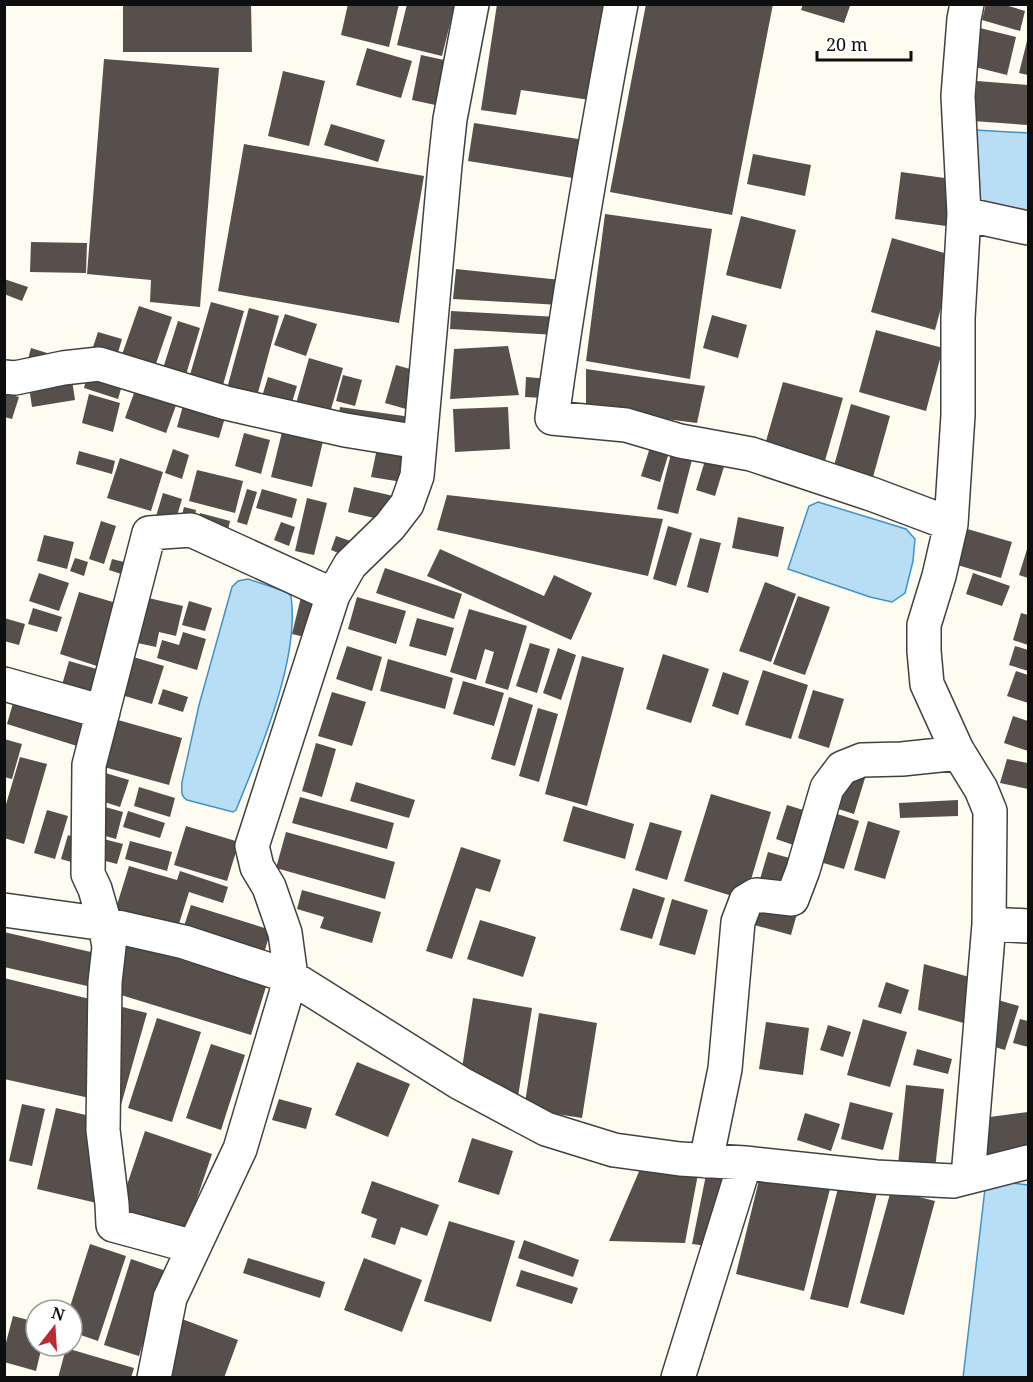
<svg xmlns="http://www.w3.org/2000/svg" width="1033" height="1382" font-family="'Noto Serif',serif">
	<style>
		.water { fill: #b7def4; stroke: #4093c9; stroke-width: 1.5 }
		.building { fill: #574f4b }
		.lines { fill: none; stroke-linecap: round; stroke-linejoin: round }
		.street-casing { stroke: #414141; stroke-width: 36 }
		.street { stroke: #fff; stroke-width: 33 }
	</style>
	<rect width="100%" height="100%" fill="#fefcf0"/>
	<path class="water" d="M975,130L1028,133V236L983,226L972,153Z
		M818,502L906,529L915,539L913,561L905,593L892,602L870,597L788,569L809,506Z
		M248,579L287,592L291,596C300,659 260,751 236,810L233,812L187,800C180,796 182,789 182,782L199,705L232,587L238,581Z
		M986,1180L1028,1185V1377L963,1378Z"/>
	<path class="building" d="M123,4H251L252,52H123Z
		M348,4H399L389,47L341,35Z
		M407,4H455L442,56L397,45Z
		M497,4H617L597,101L521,90L516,115L481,110Z
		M646,4H773L732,215L610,192Z
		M803,4H847L850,6L844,23L801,10Z
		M986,4H1002L1025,11L1020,31L982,20Z
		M980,28L1016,37L1007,75L971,66Z
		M1028,37V75L1019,73Z
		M367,48L412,61L401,98L356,85Z
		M421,55L449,61L440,106L412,100Z
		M104,59L219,68L200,307L150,302L151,280L87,274Z
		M283,71L325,81L309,146L268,136Z
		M977,81L1028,85V125L973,121Z
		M474,123L585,140L579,179L468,161Z
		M331,124L385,140L378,162L324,145Z
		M244,144L424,176L399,323L218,291Z
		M753,154L811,165L805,196L747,184Z
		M901,172L974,182L968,229L895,219Z
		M605,214L712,229L690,379L586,361Z
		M741,216L796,230L781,289L726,275Z
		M892,238L955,256L935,330L871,312Z
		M31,242L87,243L86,273L30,272Z
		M456,269L561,280L560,305L453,299Z
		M4,279L28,287L22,301L4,294Z
		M211,302L244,311L219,399L186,389Z
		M139,306L172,317L150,381L117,369Z
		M249,308L279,316L253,411L223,403Z
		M451,311L558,317L557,335L450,329Z
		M285,314L317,324L306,356L274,345Z
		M712,315L747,325L738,358L703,348Z
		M178,321L200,328L182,388L159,381Z
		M876,330L943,348L926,411L859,392Z
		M98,332L122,339L114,366L89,359Z
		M508,346L519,395L450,399L454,349Z
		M31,348L60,357L27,363Z
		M309,358L343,368L329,416L295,407Z
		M396,365L417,371L406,409L385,403Z
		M586,369L705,386L697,423L586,409Z
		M88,372L123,382L118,399L84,388Z
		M343,375L362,380L355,406L336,401Z
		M268,377L297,386L289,412L260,403Z
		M526,377L563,380L562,399L525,397Z
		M72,380L75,400L32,407L29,387Z
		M783,382L843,398L822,471L762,455Z
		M137,385L178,400L166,433L125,418Z
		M4,393L19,397L12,419L4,417Z
		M89,394L120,403L113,432L82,423Z
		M184,402L226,414L219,438L177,427Z
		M851,404L890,416L868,495L829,484Z
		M340,407L411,417L409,431L338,420Z
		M508,407L510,449L455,452L453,409Z
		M284,424L325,433L312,487L271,477Z
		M244,433L270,440L261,474L235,466Z
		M379,439L409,445L402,482L371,477Z
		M652,441L671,446L660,482L641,476Z
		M674,442L695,448L678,514L657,509Z
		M173,449L189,455L182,479L165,473Z
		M79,451L115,461L112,474L76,464Z
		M707,454L726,460L715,496L696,490Z
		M120,458L163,472L151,511L107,498Z
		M197,470L243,481L235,513L189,501Z
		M354,487L398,497L392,522L348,512Z
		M247,489L257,492L247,525L237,522Z
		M262,489L297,499L292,518L256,508Z
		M163,493L182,499L173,529L154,523Z
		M447,495L663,519L648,576L437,530Z
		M307,498L327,503L314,555L295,551Z
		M184,507L196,510L193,526L180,523Z
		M200,513L230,521L226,539L195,531Z
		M738,517L784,527L778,557L732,548Z
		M101,521L116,526L104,564L89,559Z
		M281,522L295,527L289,546L274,540Z
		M668,526L692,533L676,586L653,579Z
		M964,528L1012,542L1001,578L954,564Z
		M44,535L74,542L67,569L37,561Z
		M336,536L359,544L353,559L331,550Z
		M700,538L721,543L708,593L687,587Z
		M1028,546V578L1019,575Z
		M440,549L544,596L554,575L592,593L571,640L427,576Z
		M75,558L88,562L84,576L70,571Z
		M112,559L128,563L124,575L109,570Z
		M385,568L462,594L454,619L376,593Z
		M39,573L69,583L59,611L29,601Z
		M973,573L1010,586L1002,606L966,594Z
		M765,582L796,594L771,662L739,651Z
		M79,592L123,605L103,668L60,654Z
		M798,596L830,607L805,675L773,664Z
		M144,597L183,606L176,636L159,632L156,647L133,642Z
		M301,597L321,602L313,639L292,634Z
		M357,597L406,611L396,644L348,629Z
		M189,601L212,608L205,631L182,625Z
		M33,608L62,617L57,632L28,624Z
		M469,609L527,626L508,690L485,683L494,652L485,649L476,680L450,672Z
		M1021,613L1028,615V645L1013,640Z
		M4,618L25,624L19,645L4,641Z
		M417,618L454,628L446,656L409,646Z
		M183,632L206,639L197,670L157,658L162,640L179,645Z
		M530,643L550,649L537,693L516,686Z
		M347,646L382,657L372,691L336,679Z
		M1015,646L1028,650V671L1009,665Z
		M558,648L576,655L561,700L543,693Z
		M663,654L709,669L691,723L646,709Z
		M130,656L164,666L152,704L118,694Z
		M582,656L624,668L587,806L545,794Z
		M388,659L453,678L445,709L380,691Z
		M69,661L107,672L97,706L59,695Z
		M763,670L808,685L791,739L745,725Z
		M1016,671L1028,675V703L1007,696Z
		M723,672L749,681L738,715L712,706Z
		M463,681L504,693L494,726L453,714Z
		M163,689L188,697L183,712L158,704Z
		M813,690L844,699L829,748L798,738Z
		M332,692L366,702L352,746L318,736Z
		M16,693L87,715L77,746L7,724Z
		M509,697L533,705L515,766L491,759Z
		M538,708L558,714L539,782L519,776Z
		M1013,716L1028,721V751L1004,743Z
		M118,720L182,738L169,785L104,767Z
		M4,739L22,744L12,779L4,777Z
		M316,743L336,749L322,797L302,791Z
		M20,757L47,764L24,844L4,838V811Z
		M1007,759L1028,763V789L1000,783Z
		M869,765L854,814L823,804Z
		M102,772L129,780L120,807L92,798Z
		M356,782L415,800L409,818L350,801Z
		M139,787L175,798L170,817L134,806Z
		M711,794L771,812L745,900L684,881Z
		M300,797L394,823L387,849L292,823Z
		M958,800V816L900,818L899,803Z
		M98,805L123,812L116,839L91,832Z
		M787,805L813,813L802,848L776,839Z
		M573,806L634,824L625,859L563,841Z
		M47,810L68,816L55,859L34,853Z
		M128,811L165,823L160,838L123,827Z
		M828,811L859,821L844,869L813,860Z
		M868,821L900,831L885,879L854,870Z
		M650,822L682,831L667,880L635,870Z
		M186,826L239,842L227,881L174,865Z
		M286,832L395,862L385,899L276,868Z
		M68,835L88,842L81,865L61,859Z
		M96,837L123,844L117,864L90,857Z
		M130,841L172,852L167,871L125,859Z
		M461,847L501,860L490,892L476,888L452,959L426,951Z
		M768,852L811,864L791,935L747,923Z
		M129,866L177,880L180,871L228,887L223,903L189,892L178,927L116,908Z
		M633,888L665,898L652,939L620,930Z
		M302,890L381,912L372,943L320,928L324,917L297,909Z
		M672,899L708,910L695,955L659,945Z
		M191,905L271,930L261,963L180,938Z
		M480,920L536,937L523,977L467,959Z
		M127,930L270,974L251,1035L108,991Z
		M4,932L104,955L96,988L4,967Z
		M924,964L983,981L974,1026L918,1010Z
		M4,978L147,1013L121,1105L4,1079Z
		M886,982L909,990L901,1014L878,1007Z
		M473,998L532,1008L517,1103L458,1094Z
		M998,1000L1019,1006L1005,1050L985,1044Z
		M539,1013L597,1023L582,1118L524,1109Z
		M157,1018L201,1032L172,1122L128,1108Z
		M863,1019L907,1032L890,1087L847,1075Z
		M1020,1019L1028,1021V1047L1013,1043Z
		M766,1022L809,1028L803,1075L759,1069Z
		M828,1025L851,1032L843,1057L820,1050Z
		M211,1044L245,1055L221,1130L186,1118Z
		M917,1049L952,1059L948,1074L913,1065Z
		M357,1062L410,1084L388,1137L335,1115Z
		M906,1085L944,1089L935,1169L898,1165Z
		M279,1099L312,1108L306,1129L272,1120Z
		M850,1102L893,1113L883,1150L841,1139Z
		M22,1104L45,1109L32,1166L9,1161Z
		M56,1108L120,1123L101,1204L37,1189Z
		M1028,1112V1146L975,1161L982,1118Z
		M805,1113L840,1124L831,1151L797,1140Z
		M145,1131L212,1154L186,1231L119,1209Z
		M472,1138L513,1151L499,1195L458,1182Z
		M641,1167L698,1174L685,1243L609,1241Z
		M707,1170L739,1177L722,1248L692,1244Z
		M761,1172L830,1189L804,1291L736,1274Z
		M840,1180L878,1189L848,1308L810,1299Z
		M372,1181L439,1205L427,1236L401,1227L395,1245L371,1237L377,1219L361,1213Z
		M891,1190L935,1201L904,1315L860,1303Z
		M449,1221L515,1241L491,1322L424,1301Z
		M524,1240L579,1260L573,1277L518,1258Z
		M90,1244L126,1256L98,1341L72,1332V1310H69Z
		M248,1258L325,1282L320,1298L243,1273Z
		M364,1258L422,1280L402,1332L344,1310Z
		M131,1259L166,1271L139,1356L104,1345Z
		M521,1270L578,1288L572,1304L516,1286Z
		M13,1316L36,1322V1346H42L36,1371L4,1362V1350Z
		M182,1319L238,1340L224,1378H167Z
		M66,1348L134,1368L131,1378H58Z"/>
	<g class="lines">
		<defs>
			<path id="street" d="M621,4C595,142 571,280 552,418L626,425L680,441L751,454L874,495L951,524
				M967,4L964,19L958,96L964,214L958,318V415L951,524L939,576L924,625V651L927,684L957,750L981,789L990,811L989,924L968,1177
				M964,214L1028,228
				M4,377L15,378L63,368L99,364L226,403L345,430L419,442
				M4,684L103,712
				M4,910L105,924L184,942L291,977L460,1083L546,1129L614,1150L680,1159L745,1163L876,1177L953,1181L1028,1162
				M989,924L1028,926
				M706,1161L725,1069L738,922L746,901L756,895L792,899L803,870L827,788L842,768L862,760L902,759L959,753
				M194,1247L113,1225L112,1204L103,1130L105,982L109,947L105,924L95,889L88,874L89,765L149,533L191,530L333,595
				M154,1378L170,1298L240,1149L291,977L285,933L269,887L257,867L252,846L333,595L350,565L390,526L407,504L417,476L445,165L450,119L472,4
				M678,1378L745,1163"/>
		</defs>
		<use href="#street" class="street-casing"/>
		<use href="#street" class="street"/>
	</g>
	<rect width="1033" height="1382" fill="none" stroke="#0e0e0e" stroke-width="12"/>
	<g transform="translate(54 1328) rotate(17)"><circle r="28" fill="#ffffff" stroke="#9f9f9f" stroke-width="1.5"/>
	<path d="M0-4.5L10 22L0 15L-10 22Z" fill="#ba2b32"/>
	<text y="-9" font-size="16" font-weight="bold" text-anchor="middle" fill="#0e0e0e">N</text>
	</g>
	<path d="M817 51v9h94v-9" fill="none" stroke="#0e0e0e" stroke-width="3"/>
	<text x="826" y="51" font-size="18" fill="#0e0e0e" stroke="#ffffff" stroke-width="4.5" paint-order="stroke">20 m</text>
</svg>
